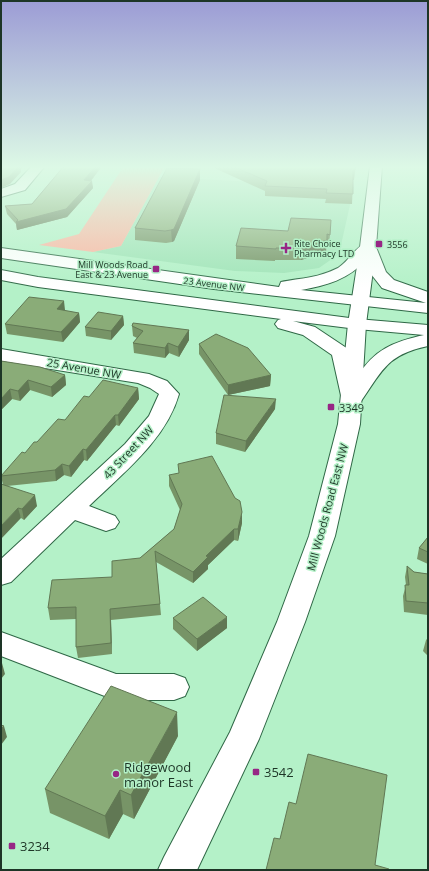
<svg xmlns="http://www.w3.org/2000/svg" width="429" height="871" font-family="'Open Sans',sans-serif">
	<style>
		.built { fill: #a1e4b8 }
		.green { fill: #fdb5a2 }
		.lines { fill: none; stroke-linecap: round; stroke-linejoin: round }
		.minor-casing { stroke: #2f6846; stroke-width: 2 }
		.major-casing { stroke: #2f6846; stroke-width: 2 }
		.minor { fill: #fff; fill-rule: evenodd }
		.major { fill: #fff; fill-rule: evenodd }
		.wall { fill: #779467 }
		.shaded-wall { fill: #617854 }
		.building { fill: #8aac78; stroke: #617854 }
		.poi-dot { fill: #972685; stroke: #b4f1c8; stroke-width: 1.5 }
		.labels { text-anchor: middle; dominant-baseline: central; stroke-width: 3; stroke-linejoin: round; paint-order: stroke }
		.far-poi-label { font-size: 9px; fill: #1d3526; stroke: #b4f1c8; text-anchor: start }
		.far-street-label { font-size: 9px; fill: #1d3526; stroke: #b4f1c8 }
		.street-label { font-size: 11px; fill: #1d3526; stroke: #b4f1c8 }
		.poi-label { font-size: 11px; fill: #1d3526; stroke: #b4f1c8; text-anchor: start }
		.near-poi-label { font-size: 13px; fill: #1d3526; stroke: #b4f1c8; text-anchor: start }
	</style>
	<rect width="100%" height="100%" fill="#b4f1c8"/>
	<path class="built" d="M159,177L354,187L339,254L319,268L284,273L235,271L93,252L121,246Z"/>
	<path class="green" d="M124,166H165L121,246L93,252L39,245L79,234Z"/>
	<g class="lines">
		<defs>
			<path id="minor" d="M32,166H45L25,190L1,197V189L15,184Z
				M370,166H382L376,247L366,324L360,424L335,536L305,622L259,739L197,870H158L164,857L230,732L277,622L309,536L338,424L348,324L360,247Z
				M1,349L149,374L167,381L179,394C166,440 122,474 89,506L115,516L119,522L115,528L106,531L75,520L11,582L1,585V559L125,444L149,416L159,394L150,388L138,383L1,361Z
				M1,632L116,674H174L185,678L189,687L185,696L174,700H115L1,656Z"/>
			<path id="major" d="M368,242L373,244L376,247L386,272L394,280L428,292V313L214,289L1,258V248L279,287L281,282C301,278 319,278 338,268C349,261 357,245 368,242ZM365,260L371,274L382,288L426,303L301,290C325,286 350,279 365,260Z
				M1,270L38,277L357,319L428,325V346C385,355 382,372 359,404L352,406L345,404L342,400L332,355L303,335L278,328L275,324L278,320L281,319L38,287L1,280ZM293,321L357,329L424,335C393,342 375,349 357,377L351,353L348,349L315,327Z"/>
		</defs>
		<use href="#minor" class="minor-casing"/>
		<use href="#major" class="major-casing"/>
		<use href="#minor" class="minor"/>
		<use href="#major" class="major"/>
	</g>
	<path class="wall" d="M64,166H102L91,181L93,188L67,217L17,230L16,224L7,214L5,206L32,204Z
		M210,166H356L354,180H353L352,204L325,203L326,199L265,196V191Z
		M200,180L174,241L172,242L166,243L135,240V228Z
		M331,220L329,247H326V252L301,260H275V261L236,259V246L288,231Z
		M428,240V249L427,248Z
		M64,301V311L79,313L80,322L63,342L7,334L5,324Z
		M123,316L124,325L111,340L86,336L85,327Z
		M132,326L189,330V340L179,357L169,353L165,358L134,353L133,343L137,338L133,336Z
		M199,344L271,375L270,386L228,395L199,354Z
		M1,361L65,375L66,385L52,397L30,390L20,401L12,399L1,410Z
		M138,388L139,399L119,426L116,425L87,461L84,460L71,477L64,475L56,481L7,486L37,506L24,520L21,518L3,485L1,476L25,453L65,420L89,397Z
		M275,409L245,452L216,444V433Z
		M169,475L242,523L238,541L234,540L208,565V569L193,583L156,562L161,615L111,620L112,654L78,658L76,647V619L50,620L48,608L112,577L140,558L174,529L180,510L169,486Z
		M428,537V564L417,559L419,548Z
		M407,566L414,572L428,574V615L404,612L403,596L406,585L405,577Z
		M173,618L227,628L197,651L173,629Z
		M428,638V656L423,651L426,640Z
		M178,736L134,819L123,814L109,839L50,813L45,789Z"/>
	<path class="shaded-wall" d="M17,166H23L21,169V172L10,184L1,188V180Z
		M96,166H102L85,188L84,180Z
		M200,169V180L174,241L172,242L171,230Z
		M92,181L93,188L67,217L17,230L16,222Z
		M327,240L326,252L301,260V248Z
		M64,301L65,310L58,319L57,309Z
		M79,313L80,322L63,342L61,332Z
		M123,316L124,325L111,340V331Z
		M189,330V340L179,357L178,347Z
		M168,343L169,353L165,358V348Z
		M65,375L66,385L52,397L51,387Z
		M271,375L270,386L228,395V385Z
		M28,380L30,390L20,401L18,391Z
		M138,388L139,399L119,426L118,415Z
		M10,389L12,399L1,410V399Z
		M276,399L275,409L245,452L246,441Z
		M115,415L116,425L87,461L86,450Z
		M83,449L84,460L71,477L69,466Z
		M62,464L64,475L56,481L55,470Z
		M35,495L37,506L24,520L22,509Z
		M18,508L21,518L1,539V526Z
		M242,512V523L238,541V529Z
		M234,529V540L208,565V569L193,583V572L206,556Z
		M110,609L111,620L112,654L111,643Z
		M227,617V628L197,651V639Z
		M2,663L5,674L1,679V664Z
		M177,712L178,736L134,819L131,795Z
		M4,726L7,737L1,745V729Z
		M120,790L123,814L109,839L105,816Z"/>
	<path class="building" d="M1,166H19L9,177L1,180Z
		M64,166H96L84,180L92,181L66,209L16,222L18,220L5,206L32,204Z
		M232,166H356L355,170H353V194L326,193L327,189L265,186L267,181Z
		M167,168L200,169L174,229L171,230L165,231L135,228Z
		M291,218L331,220L330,235L327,234V240L301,248H276V249L236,246L241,228L288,231Z
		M29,297L64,301L57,309L79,313L61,332L5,324Z
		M98,312L123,316L111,331L85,327Z
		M133,323L189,330L178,347L168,343L165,348L133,343L143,331L132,326Z
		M216,334L248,348L271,375L228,385L199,344Z
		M1,361L40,367L65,375L51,387L28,380L18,391L10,389L1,399Z
		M103,380L138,388L118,415H115L86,450L83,449L69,466L62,464L55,470L1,476L22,452L25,453L34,442H37L58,419L65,420L84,396L89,397Z
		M224,395L276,399L246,441L216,433Z
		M212,456L235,498L240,501L242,512L238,529H234L206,556L208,557L193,572L155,551L160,604L110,609L111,643L76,647V607L48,608L52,580L112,577V561L140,558L174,529L182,504L169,475L179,473L178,464Z
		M1,484L35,495L22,509L18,508L1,526Z
		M428,537V552L419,548Z
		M407,566L414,572L428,574V603L406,601L405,585H409Z
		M203,597L227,617L197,639L173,618Z
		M111,686L177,712L131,795L120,790L105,816L45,789Z
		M1,725L4,726L1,729Z
		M308,754L387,775L375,865L389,869V870H266L274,838L280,839L289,802L296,804Z"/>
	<linearGradient id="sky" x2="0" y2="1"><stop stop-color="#9c9cd5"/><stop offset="0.58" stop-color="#ddf9e6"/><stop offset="1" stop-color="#ddf9e6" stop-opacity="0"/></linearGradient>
	<rect width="429" height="288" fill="url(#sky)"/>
	<g class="poi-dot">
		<rect x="375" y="240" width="8" height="8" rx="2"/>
		<path d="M284 242h4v4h4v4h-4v4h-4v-4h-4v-4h4z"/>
		<rect x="152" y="265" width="8" height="8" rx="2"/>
		<rect x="327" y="403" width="8" height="8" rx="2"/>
		<rect x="252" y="768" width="8" height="8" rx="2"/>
		<circle cx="116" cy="774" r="4"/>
		<rect x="8" y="842" width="8" height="8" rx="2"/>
	</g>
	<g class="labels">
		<g class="far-poi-label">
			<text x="294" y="243">Rite Choice<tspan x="294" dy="10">Pharmacy LTD</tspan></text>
			<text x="387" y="244">3556</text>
			<text x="148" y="264" text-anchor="end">Mill Woods Road<tspan x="148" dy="10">East &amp; 23 Avenue</tspan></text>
		</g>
		<g class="far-street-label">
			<text transform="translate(214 284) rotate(7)">23 Avenue NW</text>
		</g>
		<g class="street-label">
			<text transform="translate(84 368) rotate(10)">25 Avenue NW</text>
			<text transform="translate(128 452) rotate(-47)">43 Street NW</text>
			<text transform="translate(327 507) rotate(-75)">Mill Woods Road East NW</text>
		</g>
		<g class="poi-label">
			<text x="339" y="407">3349</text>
		</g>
		<g class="near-poi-label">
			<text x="124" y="767">Ridgewood<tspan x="124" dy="15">manor East</tspan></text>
			<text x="264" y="772">3542</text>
			<text x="20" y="846">3234</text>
		</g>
	</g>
	<rect width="429" height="871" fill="none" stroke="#1d3526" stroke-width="4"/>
</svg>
